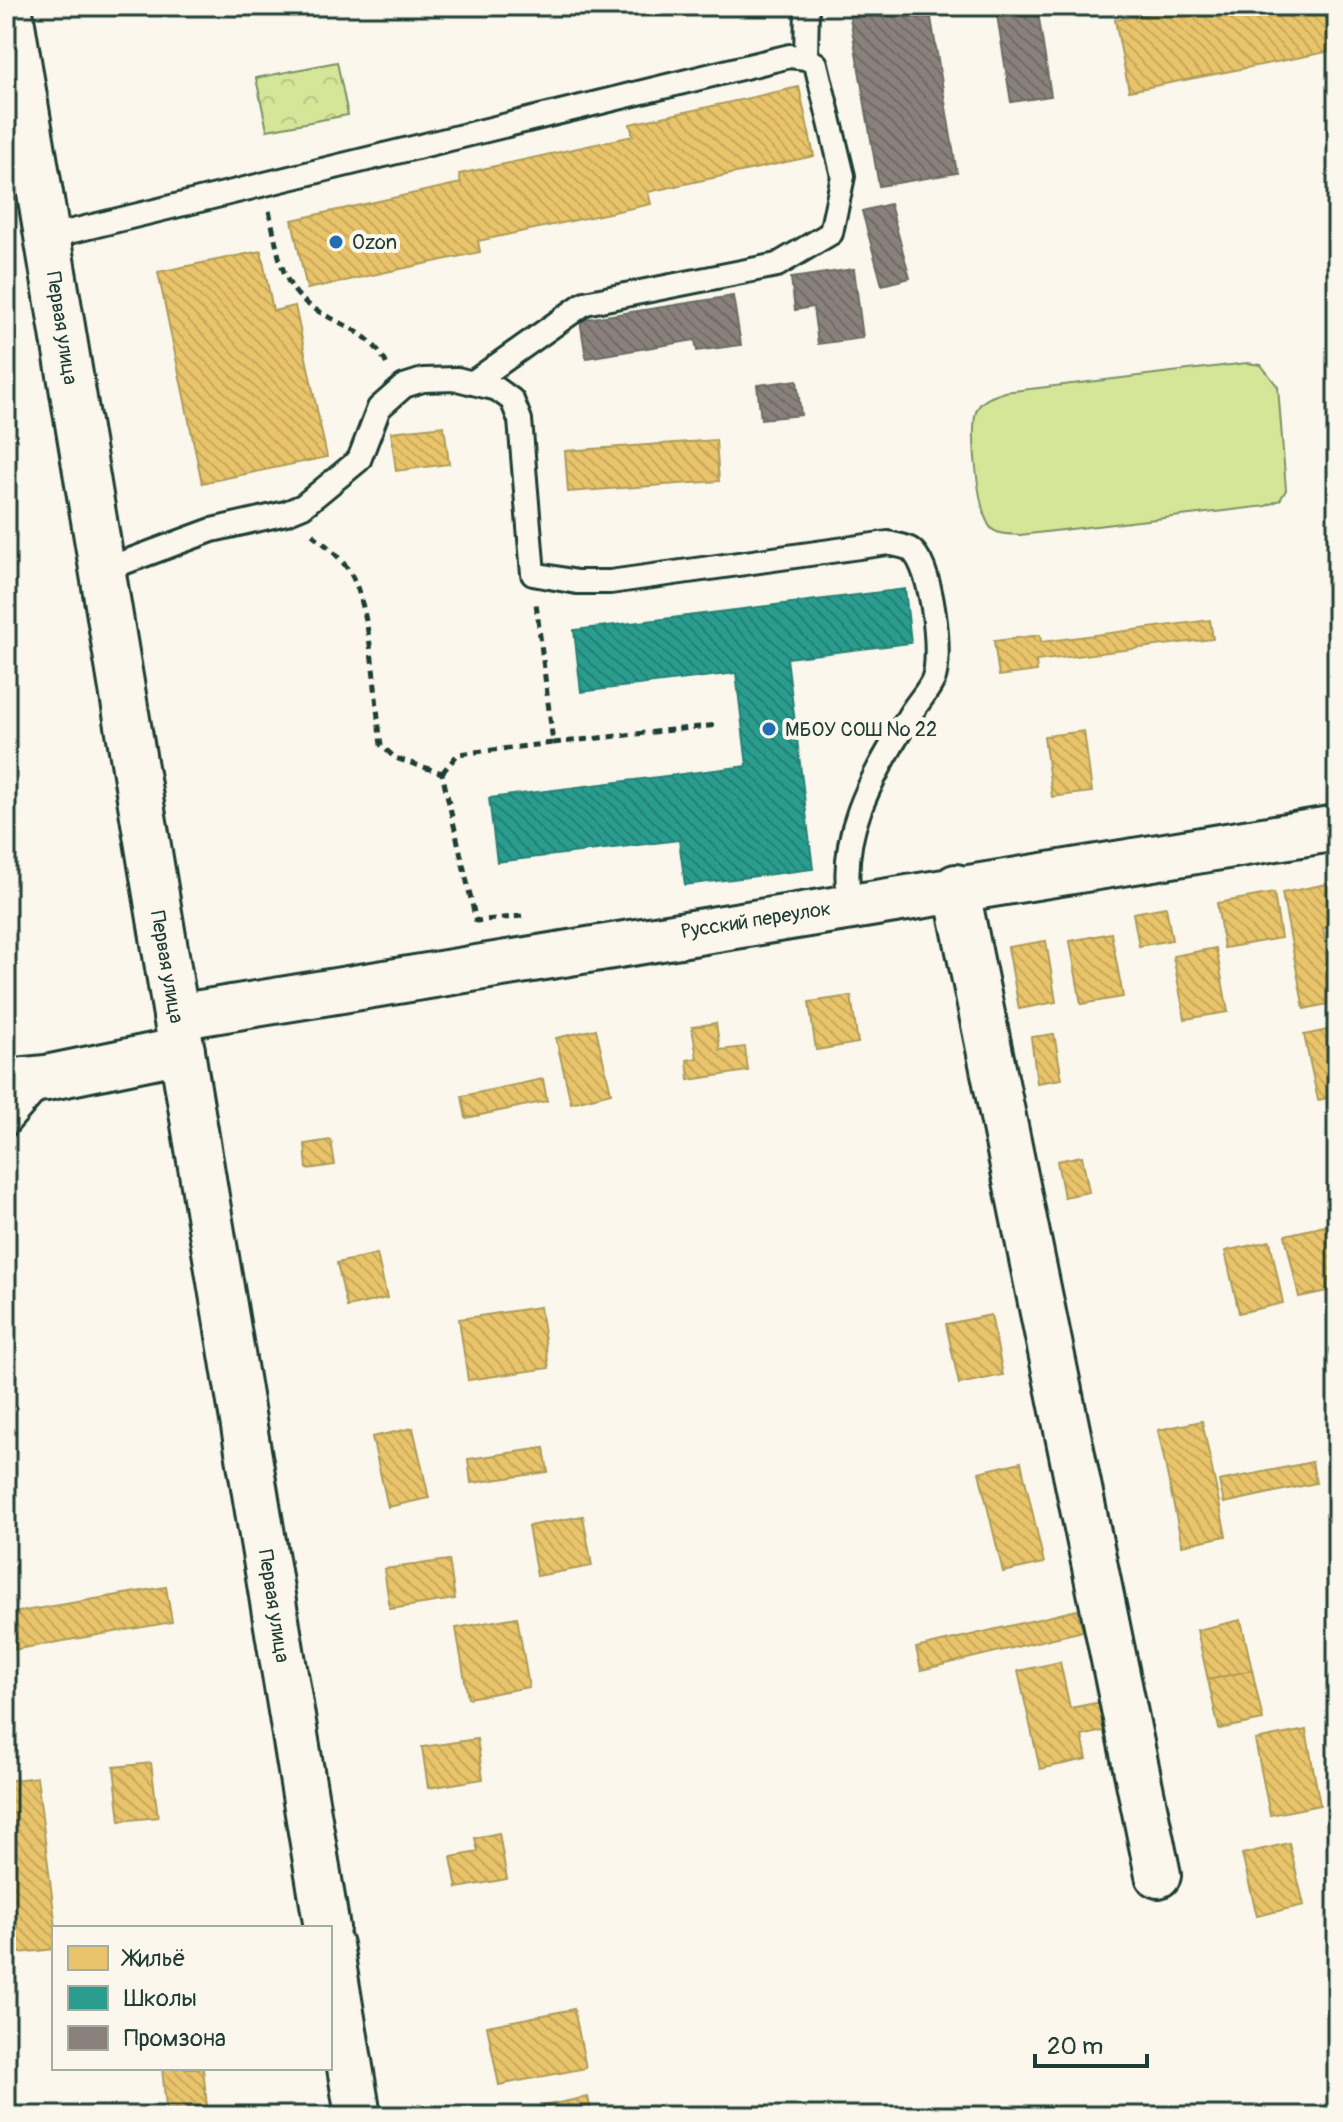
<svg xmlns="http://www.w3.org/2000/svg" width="1343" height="2122" font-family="Pangolin,sans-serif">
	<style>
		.grass { fill: #d5e699; stroke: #7a9266; stroke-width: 2 }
		.forest { fill: url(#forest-crowns); stroke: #7a9266; stroke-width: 2 }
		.homes { fill: url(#homes-back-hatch); stroke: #ac9c5a; stroke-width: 2 }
		.schools { fill: url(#schools-back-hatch); stroke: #278074; stroke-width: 2 }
		.industry { fill: url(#industry-back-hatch); stroke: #6a6d66; stroke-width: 2 }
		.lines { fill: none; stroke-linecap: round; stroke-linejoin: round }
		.lane-casing { stroke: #1f3d34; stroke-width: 28 }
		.street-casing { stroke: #1f3d34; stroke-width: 50 }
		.path { stroke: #1f3d34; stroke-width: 5; stroke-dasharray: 8 6; stroke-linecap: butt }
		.lane { stroke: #fbf7ec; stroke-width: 22 }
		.street { stroke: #fbf7ec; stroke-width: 44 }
		.poi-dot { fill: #1f6fb2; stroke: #fbf7ec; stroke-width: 3 }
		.labels { text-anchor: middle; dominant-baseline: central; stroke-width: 8; stroke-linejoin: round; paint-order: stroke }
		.poi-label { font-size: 20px; fill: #1f3d34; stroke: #fbf7ec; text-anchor: start }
		.street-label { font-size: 20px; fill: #1f3d34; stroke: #fbf7ec }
	</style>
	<defs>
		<pattern id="forest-crowns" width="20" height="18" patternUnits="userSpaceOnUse" patternTransform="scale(2)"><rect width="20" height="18" fill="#d5e699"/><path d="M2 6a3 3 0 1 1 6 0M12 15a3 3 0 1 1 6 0" fill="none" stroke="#b6c684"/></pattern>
		<pattern id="homes-back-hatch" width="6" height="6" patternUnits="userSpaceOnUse" patternTransform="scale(2)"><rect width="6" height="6" fill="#e9c46a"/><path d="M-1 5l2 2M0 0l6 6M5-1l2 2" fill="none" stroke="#c7a95c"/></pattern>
		<pattern id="schools-back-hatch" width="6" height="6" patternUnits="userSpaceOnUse" patternTransform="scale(2)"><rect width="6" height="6" fill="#2a9d8f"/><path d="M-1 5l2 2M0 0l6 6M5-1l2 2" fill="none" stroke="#238176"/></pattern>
		<pattern id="industry-back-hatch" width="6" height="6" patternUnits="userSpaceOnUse" patternTransform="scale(2)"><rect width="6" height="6" fill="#8a817c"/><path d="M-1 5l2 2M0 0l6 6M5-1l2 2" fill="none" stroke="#706b66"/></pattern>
	</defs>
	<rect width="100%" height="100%" fill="#fbf7ec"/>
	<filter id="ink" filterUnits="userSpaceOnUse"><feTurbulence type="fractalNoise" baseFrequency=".0125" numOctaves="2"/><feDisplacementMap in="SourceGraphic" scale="16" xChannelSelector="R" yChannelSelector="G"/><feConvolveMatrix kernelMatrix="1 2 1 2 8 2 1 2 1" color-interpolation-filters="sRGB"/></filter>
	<g filter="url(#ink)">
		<path class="grass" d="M1247,363L1261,365L1278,387L1286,490L1280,500L1266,506L1020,535C1011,534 997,535 991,528C978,513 970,431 976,412C980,399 994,396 1005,392Z"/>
		<path class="forest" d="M337,62L348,115L267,130L256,78Z"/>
		<path class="homes" d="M1188,6H1337V50L1129,91L1115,20Z
			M799,87L814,156L648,192L651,204L478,241L480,252L307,289L292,220L461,183L459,174L633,136L630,124Z
			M261,251L273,311L295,306L327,457L202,483L158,272Z
			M444,426L449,464L396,471L391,432Z
			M716,440L719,481L568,492L565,451Z
			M1210,620L1213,639L1036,661L1037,671L999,676L994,641L1040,635L1041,642Z
			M1084,731L1092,792L1052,797L1044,736Z
			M1327,884L1336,926L1323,928L1337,1002L1304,1009L1282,893Z
			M1274,893L1281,938L1224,948L1217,903Z
			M1166,907L1172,940L1139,946L1133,913Z
			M1111,933L1123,997L1081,1004L1070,941Z
			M1046,941L1056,1002L1019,1009L1008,947Z
			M1216,948L1228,1012L1185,1019L1173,956Z
			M851,996L858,1043L816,1050L809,1002Z
			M716,1023L720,1050L745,1047L748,1071L689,1080L687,1060L697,1058L692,1027Z
			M1337,1028V1096L1318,1100L1304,1035Z
			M596,1029L611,1093L571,1103L556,1038Z
			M1054,1034L1062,1079L1037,1083L1031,1037Z
			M543,1079L547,1101L466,1118L462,1096Z
			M331,1140L335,1165L307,1169L305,1144Z
			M1082,1156L1089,1192L1064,1197L1057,1161Z
			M1329,1225L1337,1259V1289L1299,1297L1285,1235Z
			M1270,1241L1283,1303L1239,1313L1225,1251Z
			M377,1254L387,1298L347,1307L337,1263Z
			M540,1307L549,1368L468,1380L459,1319Z
			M991,1315L1003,1375L959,1384L946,1324Z
			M1202,1421L1226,1536L1182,1545L1158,1430Z
			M413,1428L429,1498L388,1507L372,1437Z
			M544,1448L548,1472L471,1483L468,1459Z
			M1021,1462L1044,1563L1003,1572L979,1472Z
			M1312,1462L1316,1483L1224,1503L1219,1481Z
			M583,1516L592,1566L537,1576L528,1526Z
			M449,1560L455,1599L390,1609L384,1569Z
			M166,1587L172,1622L6,1651V1614Z
			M1077,1610L1083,1631L921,1670L916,1648Z
			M517,1617L529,1687L468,1698L456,1628Z
			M1241,1620L1252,1670L1208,1680L1197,1630Z
			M1060,1662L1070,1708L1101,1702L1107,1730L1082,1736L1087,1759L1040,1769L1018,1671Z
			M1252,1670L1263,1720L1219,1729L1208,1680Z
			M1306,1730L1320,1805L1270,1815L1255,1740Z
			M477,1739L483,1779L428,1788L422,1747Z
			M151,1763L158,1817L120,1821L114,1767Z
			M37,1777L56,1928L54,1949L11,1954L6,1919V1781Z
			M499,1833L507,1879L457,1888L451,1857L478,1852L475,1838Z
			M1289,1843L1304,1905L1257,1916L1242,1854Z
			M574,2009L586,2068L499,2085L487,2026Z
			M162,2068H203L208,2116H167Z
			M588,2097L592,2116H535L533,2108Z"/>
		<path class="schools" d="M905,589L911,643L787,658L813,869L685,885L679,840L497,862L489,798L747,766L736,673L581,692L574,630Z"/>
		<path class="industry" d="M848,6H929L957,173L879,186Z
			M1037,6L1051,96L1011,102L996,9Z
			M890,204L910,278L882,285L862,211Z
			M854,269L863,338L818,344L813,307L795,310L791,278Z
			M733,296L741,345L697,351L695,340L586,358L580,320Z
			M797,380L801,415L761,419L757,385Z"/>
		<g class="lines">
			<defs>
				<path id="lane" d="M806,58L807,6
					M48,237L790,56L806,58L816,64L843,176L831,233L777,265L585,303L472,383
					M101,571L212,530L286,513L303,506L359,460L379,408L404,386L423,380L457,379L497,389L512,400L520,420L533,574L577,582H610L888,543C894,545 906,546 911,550C932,565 943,657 933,680C927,693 916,704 909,716C873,777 837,832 850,905
					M6,1125L46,1079"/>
				<path id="street" d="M9,6L327,1928
					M956,887L1158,1875
					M176,1017L1337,828
					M6,1082L46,1078L182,1050
					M330,1945L358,2116"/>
			</defs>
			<use href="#lane" class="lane-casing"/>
			<use href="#street" class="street-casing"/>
			<path class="path" d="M269,211C276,238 278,271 296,293C322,324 367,322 387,365
				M312,534C326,545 341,557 351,574C372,611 375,700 381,745L395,758L442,773L476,921L522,916
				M553,743L718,725
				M442,773L458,754L553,743L536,603"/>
			<use href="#lane" class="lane"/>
			<use href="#street" class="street"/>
		</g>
	</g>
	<g class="poi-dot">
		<circle cx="336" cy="242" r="8"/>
		<circle cx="769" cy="729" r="8"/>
	</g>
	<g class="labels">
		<g class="poi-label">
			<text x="352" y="242">Ozon</text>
			<text x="785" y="729">МБОУ СОШ № 22</text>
		</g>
		<g class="street-label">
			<text transform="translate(62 328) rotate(81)">Первая улица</text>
			<text transform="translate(756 920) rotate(-9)">Русский переулок</text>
			<text transform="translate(167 967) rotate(80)">Первая улица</text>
			<text transform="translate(274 1606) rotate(81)">Первая улица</text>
		</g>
	</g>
	<rect width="1343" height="2122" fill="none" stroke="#fbf7ec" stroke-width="32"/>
	<rect x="16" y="16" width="1311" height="2090" fill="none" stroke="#1f3d34" stroke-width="3" filter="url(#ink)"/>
	<rect x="52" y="1926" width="280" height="144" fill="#fbf7ec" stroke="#a3ada2" stroke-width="2"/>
	<rect x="68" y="1946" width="40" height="24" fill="#e9c46a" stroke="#a3ada2" stroke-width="2"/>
	<text x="124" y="1966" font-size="24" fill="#1f3d34">Жильё</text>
	<rect x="68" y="1986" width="40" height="24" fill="#2a9d8f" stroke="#a3ada2" stroke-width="2"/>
	<text x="124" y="2006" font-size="24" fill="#1f3d34">Школы</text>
	<rect x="68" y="2026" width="40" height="24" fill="#8a817c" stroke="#a3ada2" stroke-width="2"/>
	<text x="124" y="2046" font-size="24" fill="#1f3d34">Промзона</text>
	<path d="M1035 2054v12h112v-12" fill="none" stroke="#1f3d34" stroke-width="4"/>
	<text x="1047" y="2054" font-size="24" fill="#1f3d34" stroke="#fbf7ec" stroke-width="6" paint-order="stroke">20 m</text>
</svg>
